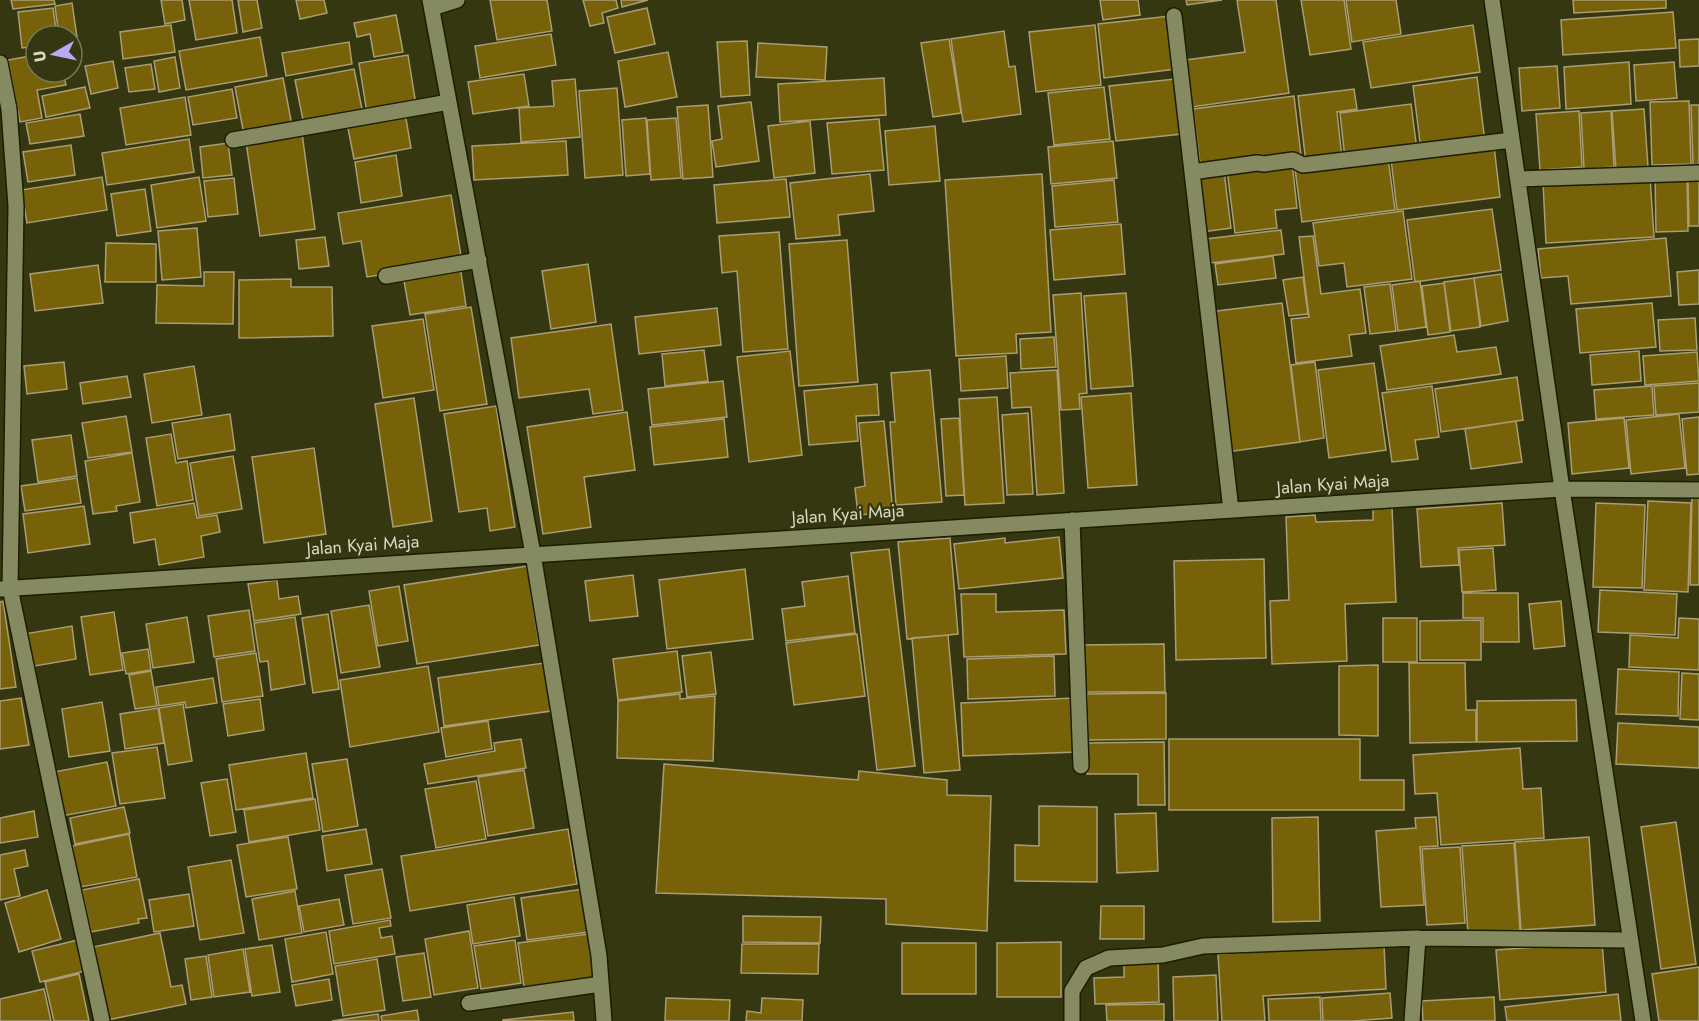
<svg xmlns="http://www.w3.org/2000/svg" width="1699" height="1021" font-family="Jost,sans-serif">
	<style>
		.building { fill: #776209; stroke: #aa9d74; stroke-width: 1.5 }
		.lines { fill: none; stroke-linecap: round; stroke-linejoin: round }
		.minor-casing { stroke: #1b1e02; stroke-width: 18 }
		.minor { stroke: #858a61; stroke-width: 15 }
		.labels { text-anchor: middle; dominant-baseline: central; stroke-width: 4.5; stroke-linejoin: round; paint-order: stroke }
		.street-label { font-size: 18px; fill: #d6d9c4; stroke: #343710 }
	</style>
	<rect width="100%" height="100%" fill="#343710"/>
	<path class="building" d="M11,0H54L55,4L13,9Z
		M161,0H182L185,20L165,24Z
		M189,0H232L237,33L196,40Z
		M238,0H257L262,28L243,32Z
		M296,0H324L327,13L300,19Z
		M490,0H547L552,31L497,40Z
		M583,0H616L618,8L602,13L604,23L590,26Z
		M621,0H648L622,7Z
		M1100,0H1138L1140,15L1103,20Z
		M1186,0H1222L1187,5Z
		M1237,0H1276L1289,93L1192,107L1186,60L1245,52Z
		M1301,0H1344L1351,49L1310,55Z
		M1346,0H1396L1401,34L1352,42Z
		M1573,0H1666V8L1574,13Z
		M72,3L78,44L72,45V36H59L55,6Z
		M53,8L57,36H36V46L22,48L18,12Z
		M647,8L655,44L615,53L607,17Z
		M1673,12L1676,48L1563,55L1561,20Z
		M396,15L403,52L374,57L370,34L357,37L354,23Z
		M1170,16L1176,69L1104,78L1098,24Z
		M171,25L175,52L123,59L120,32Z
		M1095,25L1101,85L1036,92L1029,32Z
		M1473,25L1480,72L1371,88L1363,42Z
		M1004,31L1009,67L1015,66L1021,114L963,122L951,39Z
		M551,34L556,65L480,78L475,46Z
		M260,37L267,76L186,90L179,51Z
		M949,39L961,113L933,117L921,43Z
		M1699,39V66L1680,67L1679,40Z
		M747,41L750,95L721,97L717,42Z
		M349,42L352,64L286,76L282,53Z
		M758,43L827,47L825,80L756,77Z
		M668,52L677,97L625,107L618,61Z
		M36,55V72H63L66,85L37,90L42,118L20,122L8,60Z
		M408,55L416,105L367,113L359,63Z
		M175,57L180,88L159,92L154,61Z
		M113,61L118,88L91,94L85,66Z
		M1629,62L1631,104L1566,109L1564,67Z
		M1674,62L1677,98L1636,101L1634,65Z
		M151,64L155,89L129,92L125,68Z
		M1557,66L1560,108L1522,111L1519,68Z
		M354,69L363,114L304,125L295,80Z
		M524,74L529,106L473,114L468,82Z
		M1477,77L1485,142L1421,150L1413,86Z
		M283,78L292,126L244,135L235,87Z
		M884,78L886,115L780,122L778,84Z
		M575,79L580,137L521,142L519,108L554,106L552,81Z
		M1175,79L1182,134L1116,141L1109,86Z
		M85,87L90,108L46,117L42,96Z
		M1104,87L1110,139L1054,145L1048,93Z
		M617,88L623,175L585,178L579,91Z
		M232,89L237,118L193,125L188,97Z
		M1354,89L1357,109L1337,112L1342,158L1306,163L1298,96Z
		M1294,96L1301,155L1263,159V155L1200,163L1193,109Z
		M185,97L191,135L126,145L120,108Z
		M1689,101L1691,164L1652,165L1650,102Z
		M751,102L759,161L716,167L712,141L722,139L718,106Z
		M1411,104L1417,150L1345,159L1340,113Z
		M708,105L713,177L683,179L677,107Z
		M1691,105H1699V165H1693Z
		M1644,109L1648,167L1616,170L1612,111Z
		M1579,111L1582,167L1540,170L1536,114Z
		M1611,111L1614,167L1584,169L1581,113Z
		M405,113L411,148L354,159L347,123Z
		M80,114L84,136L30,144L26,123Z
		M646,118L650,174L626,176L622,120Z
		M676,118L681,178L651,180L647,120Z
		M879,119L884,170L832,174L827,123Z
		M810,121L815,173L774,178L768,126Z
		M935,126L940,181L889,185L885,131Z
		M302,133L315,229L260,236L246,142Z
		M189,139L194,172L107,185L102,153Z
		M566,141L568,175L474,180L472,146Z
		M1113,141L1117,178L1051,184L1048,147Z
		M228,143L232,175L203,178L200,147Z
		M71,145L75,175L28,182L23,152Z
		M1494,146L1500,197L1397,210L1391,159Z
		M396,155L402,196L361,203L355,162Z
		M1388,158L1395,210L1302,222L1295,169Z
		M1292,162L1297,208L1275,210L1277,228L1235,233L1227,170Z
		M1224,171L1231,228L1202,232L1195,175Z
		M870,174L874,211L838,215L840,235L796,239L790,183Z
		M1042,174L1051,332L1016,334L1017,353L956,356L945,180Z
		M1655,175H1687L1688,231L1656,232Z
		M102,177L107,210L27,223L21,190Z
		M199,177L206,221L157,228L151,185Z
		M1650,177L1654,237L1546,243L1543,183Z
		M234,178L238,214L208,217L204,181Z
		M1699,178V226H1689L1688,179Z
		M786,179L790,217L717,223L714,185Z
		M1114,180L1118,222L1055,227L1052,186Z
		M145,189L151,231L117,236L111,194Z
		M451,195L462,262L367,277L361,241L343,244L338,213Z
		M1492,209L1501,270L1415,282L1407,220Z
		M1403,211L1412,279L1347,287L1344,263L1319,266L1313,223Z
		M1121,224L1125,274L1054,280L1050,230Z
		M197,228L201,277L162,280L158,231Z
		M1281,230L1284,254L1210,263L1206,239Z
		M779,232L788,349L743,352L737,271L722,273L719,236Z
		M1313,236L1321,294L1360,289L1366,333L1349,335L1352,356L1296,363L1291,319L1309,317L1299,237Z
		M325,237L329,266L299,269L296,240Z
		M1666,238L1671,296L1571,304L1568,276L1541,278L1538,249Z
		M847,240L858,382L799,386L789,244Z
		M106,243L156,244V282H105Z
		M1273,256L1276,278L1218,285L1215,264Z
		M588,264L596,322L551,329L542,271Z
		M98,265L103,303L35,311L30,274Z
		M460,266L466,306L410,315L403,275Z
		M1699,270V304L1679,305L1677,272Z
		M204,272H234L233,324L156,323L157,285L204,286Z
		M1501,274L1508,321L1481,326L1474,278Z
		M1303,277L1308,314L1289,316L1283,280Z
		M1474,278L1480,327L1451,331L1444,282Z
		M291,279V287H332L333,336L239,338V280Z
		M1420,281L1426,327L1398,331L1392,285Z
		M1444,283L1450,332L1428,335L1422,286Z
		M1390,284L1396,331L1370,334L1364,287Z
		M1081,293L1087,393L1079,394L1080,409L1061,410L1053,295Z
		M1126,293L1133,386L1091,389L1084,296Z
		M1282,303L1300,442L1227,452L1209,312Z
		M1652,303L1656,347L1580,353L1576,309Z
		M471,307L487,404L440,411L425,314Z
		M717,308L721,345L639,354L635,317Z
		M1695,318L1697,350L1660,351L1658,320Z
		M423,319L434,390L383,398L372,326Z
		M611,324L623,410L593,414L589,389L519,398L511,338Z
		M1454,335L1457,352L1496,347L1501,374L1387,390L1380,346Z
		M1054,337L1056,367L1021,369L1020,339Z
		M704,350L708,381L665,386L662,354Z
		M790,351L802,455L749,462L737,357Z
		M1639,351L1641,381L1592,385L1590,355Z
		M1697,352L1699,381L1645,385L1643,356Z
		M1006,356L1008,388L961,391L959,359Z
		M64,362L67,389L27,394L24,366Z
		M1315,362L1324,438L1300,442L1291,365Z
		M1374,363L1386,450L1329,458L1318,370Z
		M194,366L202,415L152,423L144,374Z
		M930,370L942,502L896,505L890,422H895L891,373Z
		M1057,370L1064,493L1037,495L1031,407L1012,408L1010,373Z
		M127,376L131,397L83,404L80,383Z
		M1517,377L1523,420L1441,432L1435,389Z
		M723,381L727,417L652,425L648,389Z
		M1699,383V412L1656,415L1654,386Z
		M877,384L879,415L856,416L858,441L809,445L804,391Z
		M1432,386L1439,437L1415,440L1418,459L1392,462L1382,393Z
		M1652,386L1654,415L1596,419L1594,390Z
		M1131,393L1137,485L1088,488L1081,397Z
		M997,397L1004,503L965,505L959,399Z
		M414,398L432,521L393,527L375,404Z
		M496,406L515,527L490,531L487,508L459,512L444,414Z
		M627,412L635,470L584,477L591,527L543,534L527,427Z
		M1028,413L1033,494L1007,495L1002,415Z
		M230,414L235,450L178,459L172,423Z
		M1679,414L1685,468L1631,474L1626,420Z
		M126,416L132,452L88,458L82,423Z
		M1699,417V474L1687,475L1682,419Z
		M959,418L964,495L946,496L941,419Z
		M1624,418L1629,468L1572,474L1568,423Z
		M724,419L728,457L654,465L650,427Z
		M884,421L893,512L858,515L855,488L865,486L859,423Z
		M1516,421L1522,462L1471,469L1465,429Z
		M171,434L176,463L187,461L193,500L157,506L146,438Z
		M71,435L77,476L38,482L32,440Z
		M314,448L326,534L264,543L252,457Z
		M132,453L140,502L116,506L117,511L93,514L85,461Z
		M233,456L242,509L199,516L190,463Z
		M77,478L81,503L25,511L21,486Z
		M1692,494H1699V585H1690Z
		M1648,501L1691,503L1688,592L1644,590Z
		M194,503L197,518L217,515L220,532L201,536L204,557L159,565L155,539L134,543L130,513Z
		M1502,503L1505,545L1458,548L1459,565L1421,567L1417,509Z
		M1596,503L1645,505L1642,588L1593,587Z
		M84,506L90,544L28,553L23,514Z
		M1392,507L1396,602L1345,604L1347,661L1272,664L1270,601L1289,600L1286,517L1315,515L1316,522L1373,520V508Z
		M1059,537L1063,578L959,589L954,544L1005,538V543Z
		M950,538L958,634L907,639L898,542Z
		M1493,548L1496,590L1462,592L1459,550Z
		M889,549L915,766L877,770L851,553Z
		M1264,559L1266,658L1176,660L1174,561Z
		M527,566L539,645L417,664L404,585Z
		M745,569L753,639L667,649L659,580Z
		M633,575L638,616L590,621L585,581Z
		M848,576L855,633L786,641L782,609L805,606L802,582Z
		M277,580L279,599L298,596L301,614L254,621L248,584Z
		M399,586L408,641L378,646L369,591Z
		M1600,590L1677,594L1675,635L1598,632Z
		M1463,593H1518L1519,642H1483V618H1463Z
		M961,594H996V612L1064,610L1066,654L964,657Z
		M3,601L16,687L0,689V602Z
		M1561,601L1565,646L1534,649L1529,604Z
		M369,605L380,667L341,673L331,611Z
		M249,610L255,651L214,657L208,616Z
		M114,612L123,670L90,675L81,617Z
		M328,614L339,689L313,693L302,618Z
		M187,617L194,662L153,668L146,624Z
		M295,617L305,684L271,690L268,661L260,662L254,623Z
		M1383,618H1417V662H1383Z
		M1679,618L1699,619V670L1629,667L1630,635L1678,638Z
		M1481,620V660H1420V621Z
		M72,626L76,659L29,667L24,634Z
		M857,634L865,696L794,705L786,643Z
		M948,635L960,770L924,773L912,638Z
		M1164,644L1165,692H1081V645Z
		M148,649L151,670L126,674L122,653Z
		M677,651L682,692L618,700L613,659Z
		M711,652L716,694L687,697L682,656Z
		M256,653L263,696L222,702L216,659Z
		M1054,656L1055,696L968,699L967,659Z
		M544,663L551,711L444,726L438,678Z
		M1409,663H1465L1466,710H1476V742L1410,743Z
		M1378,665V736L1339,735V666Z
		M428,666L439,732L350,747L340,680Z
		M1618,669L1679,672L1678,716L1616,714Z
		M151,671L157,706L135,709L129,675Z
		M1682,673L1699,674V720L1680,719Z
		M213,678L217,703L186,708L185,702L159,706L156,687Z
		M1166,693V739L1088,740L1087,694Z
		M680,694V699L715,696L713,761L617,758L618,701Z
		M21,698L29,745L0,749V701Z
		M1075,698L1078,752L963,756L961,703Z
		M260,699L264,730L228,736L223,704Z
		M1576,700L1577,741L1477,742V701Z
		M102,702L110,751L69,757L62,709Z
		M183,704L192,761L168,765L159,708Z
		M158,708L164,743L125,749L120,714Z
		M488,721L492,749L446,757L441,728Z
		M1618,723L1699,727V768L1616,764Z
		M521,739L526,768L428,784L424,764L495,751L494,743Z
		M1169,739H1360V780H1404V810H1169Z
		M1164,742L1165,805H1138V774H1087V743Z
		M157,747L165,798L120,804L112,753Z
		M1520,748L1523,789L1541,788L1544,838L1441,845L1437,793L1415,794L1413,755Z
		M306,753L313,798L236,810L229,765Z
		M347,759L358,826L323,832L312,764Z
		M107,762L116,806L62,816L54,772Z
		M664,764L858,780L859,771L947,780V795L991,796L987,931L886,924V899L656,893Z
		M524,770L534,828L488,836L478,777Z
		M227,779L236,832L210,836L201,783Z
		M476,781L486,839L436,848L425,789Z
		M315,799L320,830L249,842L244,810Z
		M1039,806L1097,807V882L1015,881V845L1039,846Z
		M124,807L130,833L75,844L70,818Z
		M34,811L38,837L0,843V818Z
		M1156,813L1158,871L1117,873L1115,814Z
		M1318,817L1320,921L1273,922L1272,818Z
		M1436,817L1438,846L1420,847L1424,905L1381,907L1376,831L1416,828L1415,818Z
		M1676,822L1696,964L1661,969L1641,827Z
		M366,829L372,864L327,871L322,836Z
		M568,829L577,884L410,911L401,856Z
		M129,834L137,877L80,887L72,846Z
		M288,837L297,889L246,897L237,845Z
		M1589,837L1595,925L1521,930L1515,842Z
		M1514,843L1520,930L1468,934L1462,846Z
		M1460,847L1465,923L1427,925L1422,849Z
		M25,850L28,866L14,869L20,896L0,900V855Z
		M231,860L244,933L200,940L188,867Z
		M382,869L391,918L353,924L345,875Z
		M139,879L147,918L138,919L139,923L91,932L82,890Z
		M583,889L589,932L527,940L521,898Z
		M47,890L61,939L19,952L5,903Z
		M295,891L302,933L259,940L252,899Z
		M189,894L194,926L154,932L149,900Z
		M514,897L520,936L473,944L467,905Z
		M339,899L344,925L304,932L299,906Z
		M1101,906H1144V939H1100Z
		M743,916L821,917L820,943L743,942Z
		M390,920L391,926L379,928L381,938L392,936L395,954L334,964L329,931Z
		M469,931L478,988L434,995L425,939Z
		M326,932L333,974L292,982L285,939Z
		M160,933L171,987L182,985L186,1004L107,1020L93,947Z
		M589,934L595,977L524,987L518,943Z
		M78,940L85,971L40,982L32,951Z
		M515,940L521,983L481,989L474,946Z
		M1061,942V997H997V943Z
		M1602,942L1606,992L1500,1000L1496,950Z
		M902,943H976V994H902Z
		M742,944H819L818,974L741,973Z
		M272,945L280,992L252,996L245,949Z
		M1384,945L1386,989L1263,996L1265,1021H1222L1218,954Z
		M243,949L250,992L214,997L208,955Z
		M424,953L431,997L403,1001L396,957Z
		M206,956L212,997L191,1000L185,959Z
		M377,959L385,1010L343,1016L335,966Z
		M1124,960H1158L1159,1002L1095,1004L1094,978L1124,977Z
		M1699,967V1021H1659L1652,974Z
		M79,974L89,1021H54L45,982Z
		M1216,975L1218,1021H1174L1173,977Z
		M329,979L332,1000L296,1006L292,985Z
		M44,989L51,1021H0V999Z
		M1390,993L1392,1018L1353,1021H1323L1322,998Z
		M1618,994L1621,1021H1507L1505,1007Z
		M1320,997L1321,1021H1269L1268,999Z
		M1494,997L1495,1021H1423L1422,1001Z
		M666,998L730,1000L729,1021H665Z
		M762,998L803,1000L802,1021H746L747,1011L761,1013Z
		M1164,1004V1021H1107L1106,1005Z
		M417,1010L419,1021H382L381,1016Z
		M573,1012L574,1021H503V1020Z
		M378,1014L379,1021H332Z"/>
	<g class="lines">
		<defs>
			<path id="minor" d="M430,0L533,554L599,956L604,1021
				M1492,0L1562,489L1643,1021
				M432,8L457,0
				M1174,16L1192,172
				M0,63L9,109L16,206L10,588L59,825L102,1021
				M233,140L449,102
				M1518,179L1699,173
				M386,276L479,260
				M1231,510L1192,172L1257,163L1264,164L1293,160L1303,165L1512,140
				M1072,520L1081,766
				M0,589L1562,489L1699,490
				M469,1003L601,984
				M1072,1021V991L1086,968L1109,958L1163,955L1203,946L1418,938L1630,940
				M1412,1021L1418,938"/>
		</defs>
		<use href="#minor" class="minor-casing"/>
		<use href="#minor" class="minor"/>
	</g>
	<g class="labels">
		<g class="street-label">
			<text transform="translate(1333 484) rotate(-4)">Jalan Kyai Maja</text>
			<text transform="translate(848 514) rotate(-4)">Jalan Kyai Maja</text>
			<text transform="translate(363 545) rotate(-4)">Jalan Kyai Maja</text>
		</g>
	</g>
	<g transform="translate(54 54) rotate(261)"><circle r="28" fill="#343710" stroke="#757858" stroke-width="1.5"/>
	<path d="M0-4.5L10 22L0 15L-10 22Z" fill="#baaaf6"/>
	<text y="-9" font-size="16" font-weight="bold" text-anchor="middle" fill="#d6d9c4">U</text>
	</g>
</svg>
